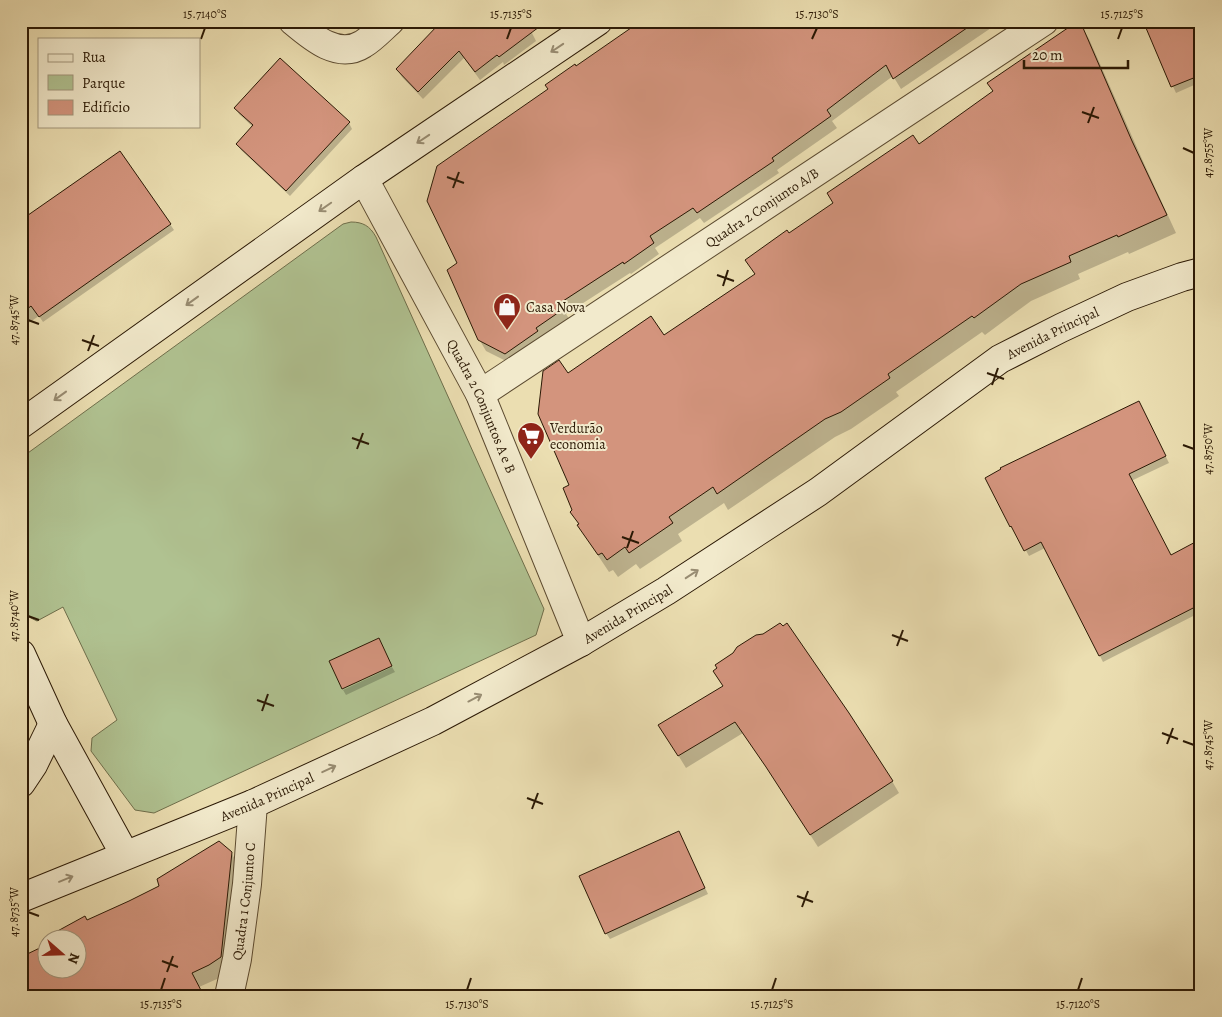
<svg xmlns="http://www.w3.org/2000/svg" width="1222" height="1017" font-family="Alegreya,serif">
	<style>
		.green { fill: #b0c291; stroke: #6e6e4b }
		.shadow { fill: #0003; fill-rule: evenodd }
		.building { fill: #d3947d; stroke: #2b1905; fill-rule: evenodd }
		.lines { fill: none; stroke-linecap: round; stroke-linejoin: round }
		.street-casing { stroke: #5b4a30; stroke-width: 30 }
		.secondary-casing { stroke: #2b1905; stroke-width: 30 }
		.street { stroke: #f2eacc; stroke-width: 28 }
		.secondary { stroke: #f2eacc; stroke-width: 28 }
		.oneway { stroke: #988c72 }
		.ticks { fill: none; stroke: #2b1905; stroke-width: 2 }
		.labels { text-anchor: middle; dominant-baseline: central; stroke-width: 4; stroke-linejoin: round; paint-order: stroke }
		.street-label { font-size: 14px; fill: #2b1905; stroke: #f2eacc }
		.poi-label { font-size: 14px; fill: #2b1905; stroke: #f2eacc; text-anchor: start }
		.neatline { fill: none; stroke: #2b1905; stroke-width: 2 }
		.ticks-label { font-size: 12px; text-anchor: middle; fill: #2b1905 }
	</style>
	<rect width="100%" height="100%" fill="#ebdeb1"/>
	<filter id="stains"><feTurbulence type="fractalNoise" baseFrequency=".004" numOctaves="4"/><feColorMatrix values="0 0 0 0 .2 0 0 0 0 .09 0 0 0 0 .02 0 0 0 .5 -.17"/></filter>
	<radialGradient id="worn" r=".72"><stop offset=".6" stop-color="#630" stop-opacity="0"/><stop offset="1" stop-color="#630" stop-opacity=".3"/></radialGradient>
	<path class="green" d="M351,222C363,222 370,226 376,237L544,609L536,635L154,813L135,810L91,751L92,738L117,720L63,607L37,621L21,613V458L343,224Z"/>
	<path class="shadow" d="M522,21L532,33L536,41L504,65L503,62L480,80L464,58L423,99L402,77L397,69Z
		M642,21H987L991,28L901,89L893,76L832,121L837,128L777,170L779,173L704,223L700,218L655,248L659,254L631,274L630,273L566,314L570,320L512,364L486,351L479,339L459,264L550,90L576,68Z
		M1201,21V82L1176,93L1147,29Z
		M1079,22L1089,39L1142,159L1176,233L1129,254L1128,252L1078,274L1080,279L1031,301L985,335L982,332L896,392L899,396L851,429L835,437L728,510L724,503L678,534L682,541L640,569L636,564L618,577L613,570L609,572L589,542L572,512L574,510L571,485L568,374L664,337L756,276L747,260L789,234L994,92Z
		M281,60L349,123L352,129L290,196L241,150L237,144L253,127L239,114L236,108Z
		M21,222L170,224L174,230L43,322L39,316L21,328Z
		M1142,409L1169,463L1131,481L1171,556L1201,540V612L1103,662L1045,548L1029,556L1016,532Z
		M392,667L395,672L346,695L343,690Z
		M724,687L892,781L899,793L818,847L775,780L743,733L686,768L667,737Z
		M682,839L708,894L610,939L606,933Z
		M231,852L239,867L229,972L217,979L199,987L21,996L47,945L45,940L86,922ZM48,940H78V970H48Z"/>
	<path class="building" d="M436,21H547L499,57L497,55L475,72L459,51L418,92L396,69L439,24Z
		M641,21H977L893,79L886,65L827,110L831,116L772,158L774,161L697,213L693,208L650,236L654,243L624,264L623,262L560,303L565,308L536,328L538,331L505,354L478,340L447,270L457,263L427,201L437,166L548,89L545,85L575,64L576,66Z
		M1078,21H1080L1132,141L1167,215L1118,237L1117,235L1069,256L1071,262L1021,284L974,318L972,316L888,374L890,378L841,412L825,419L717,494L713,487L669,517L673,523L629,553L625,547L607,560L602,553L598,555L577,525L579,524L570,512L572,510L563,488L569,485L538,414L543,371L559,360L568,373L651,316L664,335L755,274L745,260L787,230L789,233L833,203L827,193L913,135L919,144L993,91L987,83Z
		M1162,21H1201V75L1171,87L1146,28Z
		M280,58L350,122L286,191L236,144L253,125L234,108Z
		M120,151L171,224L39,317L31,306L21,314V220Z
		M1139,401L1166,456L1129,474L1171,555L1201,539V604L1099,656L1041,542L1024,551L1011,526L1010,527L985,478L1001,469L1000,468Z
		M780,623L783,626L787,623L849,713L893,781L810,835L766,767L735,722L678,756L658,725L723,686L713,671L717,668L715,665L733,653L737,647L756,635L763,634Z
		M379,638L392,666L342,689L329,661Z
		M679,831L705,888L605,934L579,876Z
		M219,841L232,852L221,957L209,965L192,973L204,996H21V957L46,945L43,939L85,916L87,920L129,901L159,886L157,879ZM48,940H78V970H48Z"/>
	<g class="lines">
		<defs>
			<g id="street">
				<path d="M293,21C312,37 338,60 363,44C373,38 381,29 390,21"/>
				<path id="s1" d="M364,179L480,394L581,642"/>
				<path id="s2" d="M480,394L1044,21"/>
				<path id="s3" d="M229,996L237,959L247,884L253,804"/>
			</g>
			<g id="secondary">
				<path d="M21,424L364,179L598,21"/>
				<path d="M21,654L53,724L125,855"/>
				<path d="M21,783L33,765L53,724"/>
				<path id="s4" d="M21,898L253,804L433,721L581,642L666,591L818,492L1000,359L1061,328L1127,297L1182,277L1201,272"/>
			</g>
		</defs>
		<use href="#street" class="street-casing"/>
		<use href="#secondary" class="secondary-casing"/>
		<use href="#street" class="street"/>
		<use href="#secondary" class="secondary"/>
	</g>
	<defs><path id="oneway-shaft" d="M-6 0H5M1.5-3L5.5 0L1.5 3" fill="none" stroke-width="1.6" stroke-linecap="round" stroke-linejoin="round" transform="scale(1.25)"/></defs>
	<g class="oneway">
		<use href="#oneway-shaft" transform="translate(557 48) rotate(146)"/>
		<use href="#oneway-shaft" transform="translate(423 139) rotate(146)"/>
		<use href="#oneway-shaft" transform="translate(325 207) rotate(145)"/>
		<use href="#oneway-shaft" transform="translate(192 301) rotate(144)"/>
		<use href="#oneway-shaft" transform="translate(60 396) rotate(144)"/>
		<use href="#oneway-shaft" transform="translate(692 574) rotate(-33)"/>
		<use href="#oneway-shaft" transform="translate(475 698) rotate(-28)"/>
		<use href="#oneway-shaft" transform="translate(329 769) rotate(-25)"/>
		<use href="#oneway-shaft" transform="translate(66 879) rotate(-22)"/>
	</g>
	<path class="ticks" d="M201,39L205,28M507,39L511,28M812,39L817,28M1118,39L1122,28M1082,112L1099,118M1088,123L1094,107M1183,148L1194,153M447,177L464,183M453,188L459,172M717,275L734,281M723,286L728,270M28,320L39,324M82,340L99,346M88,351L94,335M987,373L1004,379M992,385L998,368M352,438L369,444M1183,445L1194,449M357,449L363,433M622,537L639,543M627,548L633,531M28,616L39,620M892,635L908,641M897,646L903,630M257,700L274,706M262,711L268,694M1162,733L1178,739M1183,741L1194,745M1167,744L1173,728M527,798L543,804M532,809L538,793M797,896L813,902M802,907L808,891M28,912L39,916M162,961L178,967M167,972L173,956M161,990L165,978M467,990L471,978M772,990L776,978M1078,990L1082,978"/>
	<defs>
		<symbol id="shop-pin" viewBox="-11 -11 22 30"><path d="M0 17L-7.5 6A9.5 9.5 0 1 1 7.5 6Z" fill="#8f2418" stroke="#f2eacc"/><path d="M-5-2.5h2.3a2.7 3.5 0 0 1 5.4 0H5L5.5 6h-11ZM-1.5-2.5h3a1.5 2.3 0 0 0-3 0Z" fill="#fff"/></symbol>
		<symbol id="supermarket-pin" viewBox="-11 -11 22 30"><path d="M0 17L-7.5 6A9.5 9.5 0 1 1 7.5 6Z" fill="#8f2418" stroke="#f2eacc"/><path d="M-6-5.5h2.5l.6 2H6L4.5 2H-2.5L-4.4-4H-6ZM-1.5 3.2a1.3 1.3 0 1 0 .1 0ZM3 3.2a1.3 1.3 0 1 0 .1 0Z" fill="#fff"/></symbol>
	</defs>
	<g fill-rule="evenodd">
		<use href="#shop-pin" x="491" y="291" width="32" height="43"/>
		<use href="#supermarket-pin" x="515" y="420" width="32" height="43"/>
	</g>
	<g class="labels">
		<g class="street-label">
			<text stroke="none"><textPath href="#s2" startOffset="338">Quadra 2 Conjunto A/B</textPath></text>
			<text stroke="none"><textPath href="#s4" startOffset="1181">Avenida Principal</textPath></text>
			<text stroke="none"><textPath href="#s1" startOffset="256">Quadra 2 Conjuntos A e B</textPath></text>
			<text stroke="none"><textPath href="#s4" startOffset="671">Avenida Principal</textPath></text>
			<text stroke="none"><textPath href="#s4" startOffset="266">Avenida Principal</textPath></text>
			<text stroke="none"><textPath href="#s3" startOffset="96">Quadra 1 Conjunto C</textPath></text>
		</g>
		<g class="poi-label">
			<text x="526" y="307">Casa Nova</text>
			<text x="550" y="428">Verdurão<tspan x="550" dy="16">economia</tspan></text>
		</g>
	</g>
	<rect width="1222" height="1017" fill="none" stroke="#ebdeb1" stroke-width="55"/>
	<rect x="38" y="38" width="162" height="90" fill="#f2eacc" stroke="#a2967c"/>
	<rect x="48" y="54" width="25" height="8" fill="#f2eacc" stroke="#a2967c"/>
	<text x="82" y="62" font-size="15" fill="#2b1905">Rua</text>
	<rect x="48" y="75" width="25" height="15" fill="#b0c291" stroke="#a2967c"/>
	<text x="82" y="88" font-size="15" fill="#2b1905">Parque</text>
	<rect x="48" y="100" width="25" height="15" fill="#d3947d" stroke="#a2967c"/>
	<text x="82" y="112" font-size="15" fill="#2b1905">Edifício</text>
	<g transform="translate(62 954) rotate(110)"><circle r="24" fill="#f2eacc" stroke="#a2967c"/>
	<path d="M0-4L9 19L0 12L-9 19Z" fill="#8f2418"/>
	<text y="-8" font-size="14" font-weight="bold" text-anchor="middle" fill="#2b1905">N</text>
	</g>
	<path d="M1024 60v8h104v-8" fill="none" stroke="#2b1905" stroke-width="2.5"/>
	<text x="1032" y="60" font-size="15" fill="#2b1905" stroke="#f2eacc" stroke-width="4" paint-order="stroke">20 m</text>
	<rect x="28" y="28" width="1166" height="962" class="neatline"/>
	<g class="ticks-label">
		<text x="205" y="18">15.7140°S</text>
		<text x="511" y="18">15.7135°S</text>
		<text x="817" y="18">15.7130°S</text>
		<text x="1122" y="18">15.7125°S</text>
		<text transform="translate(1208 153) rotate(-90)" y="4">47.8755°W</text>
		<text transform="translate(14 320) rotate(-90)" y="4">47.8745°W</text>
		<text transform="translate(1208 449) rotate(-90)" y="4">47.8750°W</text>
		<text transform="translate(14 616) rotate(-90)" y="4">47.8740°W</text>
		<text transform="translate(1208 745) rotate(-90)" y="4">47.8745°W</text>
		<text transform="translate(14 912) rotate(-90)" y="4">47.8735°W</text>
		<text x="161" y="1008">15.7135°S</text>
		<text x="467" y="1008">15.7130°S</text>
		<text x="772" y="1008">15.7125°S</text>
		<text x="1078" y="1008">15.7120°S</text>
	</g>
	<rect width="100%" height="100%" filter="url(#stains)"/>
	<rect width="100%" height="100%" fill="url(#worn)"/>
</svg>
